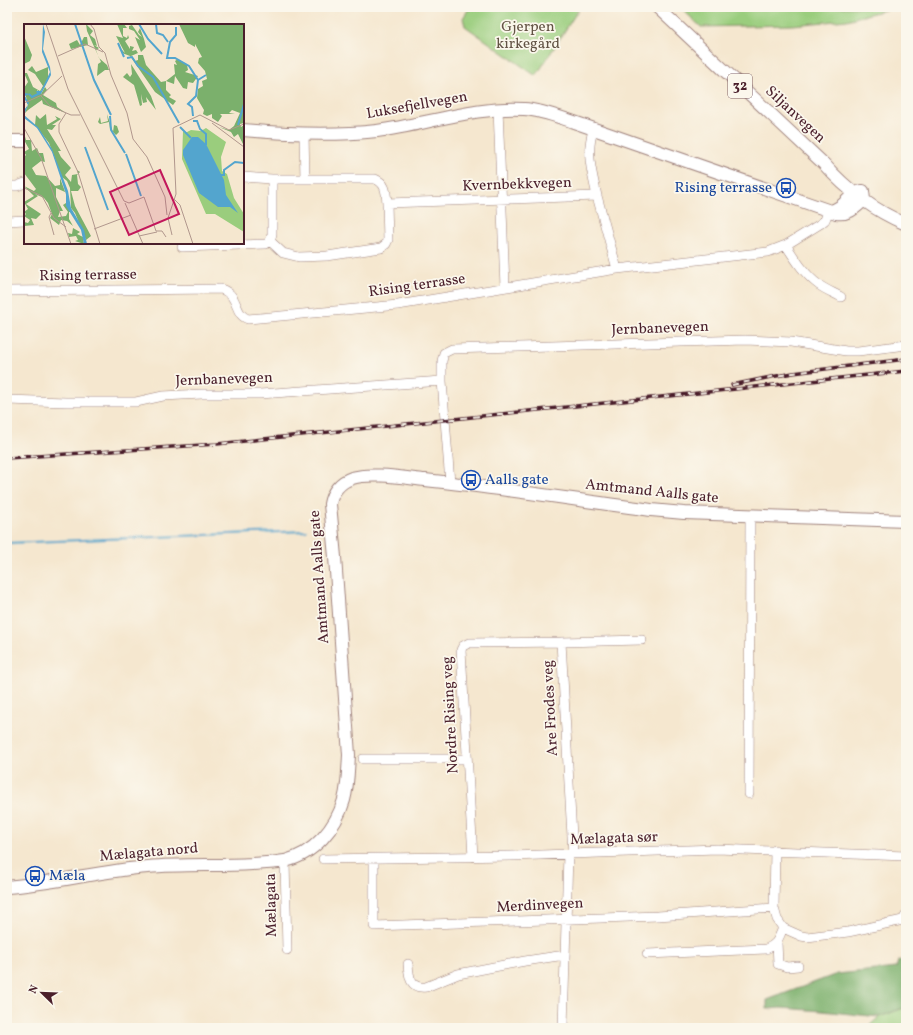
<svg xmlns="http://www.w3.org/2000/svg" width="913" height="1035" font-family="Vollkorn,serif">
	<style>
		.green { fill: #9acd7d; stroke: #727654 }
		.forest { fill: #7bb06c; stroke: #62684c }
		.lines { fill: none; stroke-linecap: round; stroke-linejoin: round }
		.stream { stroke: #53a5ce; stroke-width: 2 }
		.minor-casing { stroke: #a0837d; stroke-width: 10 }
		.major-casing { stroke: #a0837d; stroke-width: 14 }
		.minor { stroke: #fff; stroke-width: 9 }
		.major { stroke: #fff; stroke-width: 12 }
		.rail-casing { stroke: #4a1f2b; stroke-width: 3.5 }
		.rail { stroke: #fbf7ec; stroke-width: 2; stroke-dasharray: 6; stroke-linecap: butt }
		.labels { text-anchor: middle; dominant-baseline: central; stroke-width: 3.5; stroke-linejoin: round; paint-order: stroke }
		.shield { fill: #fbf7ec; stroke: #7f6065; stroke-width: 1 }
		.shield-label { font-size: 14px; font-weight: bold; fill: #4a1f2b }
		.park-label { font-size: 15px; fill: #625344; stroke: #fbf7ec }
		.street-label { font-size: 15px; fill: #4a1f2b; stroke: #fbf7ec }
		.transit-label { font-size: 15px; fill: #164399; stroke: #fbf7ec; text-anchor: start }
		.inset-river { fill: none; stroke: #53a5ce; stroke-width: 2 }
		.inset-road { fill: none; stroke: #b1978d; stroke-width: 1 }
		.view { fill: #c2185b; fill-opacity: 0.15; stroke: #c2185b; stroke-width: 2 }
		.inset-edge { fill: none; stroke: #4a1f2b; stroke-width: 2 }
	</style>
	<rect width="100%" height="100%" fill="#fbf7ec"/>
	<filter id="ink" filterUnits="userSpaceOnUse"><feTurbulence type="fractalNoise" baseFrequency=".025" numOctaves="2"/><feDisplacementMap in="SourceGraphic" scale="8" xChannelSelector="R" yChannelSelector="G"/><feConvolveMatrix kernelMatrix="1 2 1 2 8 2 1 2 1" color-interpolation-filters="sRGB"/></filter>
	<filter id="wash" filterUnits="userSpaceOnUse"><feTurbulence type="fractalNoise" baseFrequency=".012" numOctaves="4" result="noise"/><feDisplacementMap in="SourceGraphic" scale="16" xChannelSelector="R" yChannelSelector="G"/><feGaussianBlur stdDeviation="0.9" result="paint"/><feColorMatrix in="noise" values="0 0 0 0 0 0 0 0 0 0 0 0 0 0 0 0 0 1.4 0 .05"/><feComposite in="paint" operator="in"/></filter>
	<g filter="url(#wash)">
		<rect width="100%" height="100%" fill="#f5e7cf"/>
		<path class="green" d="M470,7H580L536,76L465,26L463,18Z
			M680,7H896L847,20L792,25L701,27Z
			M906,1007V1028H867L879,1017Z"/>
		<path class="forest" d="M906,959V1007L879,1017L822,1011L781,1008L767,1009V1000L837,974L896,968L898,961Z"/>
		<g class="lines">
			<path class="stream" d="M7,543L306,531"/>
		</g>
	</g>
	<g filter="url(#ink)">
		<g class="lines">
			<defs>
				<path id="minor" d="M498,109L505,287
					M594,128C585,152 592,172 597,196
					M304,134L305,179
					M243,177L272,179H375C386,183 386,192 387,203L597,196L617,269
					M7,186H17L25,183
					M7,221L25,220
					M270,241L283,253L299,257L327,256L381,248L386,244L388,240L387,203
					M786,245C795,259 805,275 819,285C826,290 834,293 841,297
					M182,247L266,244L270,241L272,234V179
					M7,291L221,289C240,295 233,314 248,319L398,305L617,269L768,252L786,245L820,224L825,220L829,210
					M7,400L66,402H136L163,396L202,394H260L442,381
					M450,483L442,381V361L444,353L452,349L745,340L791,342L846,351H858L906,345
					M363,759H467
					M749,794L750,516
					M775,850L774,908L777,919L783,928
					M573,854L561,642L642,640
					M473,857L461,650L463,646L469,643L561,642
					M323,859L511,856L717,849L906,856
					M374,859V926L658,916L774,908
					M285,861L287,950
					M777,942L778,964L787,967L798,966
					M647,954L766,949C778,944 778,939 783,928L801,936L807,937L848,932L903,920L906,915
					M408,964C409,977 410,989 426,987L458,974L525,961L565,955
					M563,1028L568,854"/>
				<path id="major" d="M657,7L824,164C846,189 875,211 906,224
					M243,130C288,134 332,136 377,131C425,125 475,106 524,109C540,110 556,116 571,121L836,213C849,215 855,208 864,200L863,191
					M7,141H25
					M831,211C847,207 847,194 862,191
					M7,887C54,883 101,871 148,867C183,864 217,866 252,864C263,863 274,863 285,861C314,854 336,828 344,800C348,786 348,770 349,755L335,557L330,504C332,492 340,482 352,478C371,472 405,478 425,480C501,488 576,500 651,510L684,513L906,521"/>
			</defs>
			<use href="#minor" class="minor-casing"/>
			<use href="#major" class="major-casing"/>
			<use href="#minor" class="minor"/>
			<use href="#major" class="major"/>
			<defs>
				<path id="rail" d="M732,385L771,377L793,373L906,359
					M7,458L217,444L906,371"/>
			</defs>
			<use href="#rail" class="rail-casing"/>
			<use href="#rail" class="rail"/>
		</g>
	</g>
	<defs>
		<symbol id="bus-ring" viewBox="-11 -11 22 22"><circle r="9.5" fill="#fbf7ec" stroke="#1a4fb4" stroke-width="1.5"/><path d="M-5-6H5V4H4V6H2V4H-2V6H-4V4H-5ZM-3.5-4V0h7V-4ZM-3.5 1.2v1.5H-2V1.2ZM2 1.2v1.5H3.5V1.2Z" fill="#1a4fb4"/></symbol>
	</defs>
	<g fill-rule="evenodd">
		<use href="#bus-ring" x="775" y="177" width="22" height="22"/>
		<use href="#bus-ring" x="460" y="469" width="22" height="22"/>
		<use href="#bus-ring" x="24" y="865" width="22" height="22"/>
	</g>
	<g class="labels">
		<rect class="shield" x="728" y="74" width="24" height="24" rx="3"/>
		<g class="shield-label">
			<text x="740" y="86">32</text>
		</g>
		<g class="park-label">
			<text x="528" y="27">Gjerpen<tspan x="528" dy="17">kirkegård</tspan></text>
		</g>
		<g class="street-label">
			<text transform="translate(417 106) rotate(-10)">Luksefjellvegen</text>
			<text transform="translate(795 115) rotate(43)">Siljanvegen</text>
			<text transform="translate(517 185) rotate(-2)">Kvernbekkvegen</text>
			<text transform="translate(88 276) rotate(-1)">Rising terrasse</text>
			<text transform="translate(417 286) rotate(-8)">Rising terrasse</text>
			<text transform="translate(660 329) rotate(-2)">Jernbanevegen</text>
			<text transform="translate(224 380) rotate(-2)">Jernbanevegen</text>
			<text transform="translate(652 492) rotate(6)">Amtmand Aalls gate</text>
			<text transform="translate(320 577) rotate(-94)">Amtmand Aalls gate</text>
			<text transform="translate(551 708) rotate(-93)">Are Frodes veg</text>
			<text transform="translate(451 715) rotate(-93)">Nordre Rising veg</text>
			<text transform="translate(614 839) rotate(-2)">Mælagata sør</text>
			<text transform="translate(149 853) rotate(-5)">Mælagata nord</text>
			<text transform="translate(272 905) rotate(-91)">Mælagata</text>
			<text transform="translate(540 906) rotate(-3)">Merdinvegen</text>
		</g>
		<g class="transit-label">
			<text x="772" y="188" text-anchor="end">Rising terrasse</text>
			<text x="485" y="480">Aalls gate</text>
			<text x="49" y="876">Mæla</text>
		</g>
	</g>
	<g transform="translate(24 24)">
		<rect width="220" height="220" fill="#f5e7cf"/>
		<path d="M182,104L202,118L197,133L198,147L203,150L210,174L220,190V208L191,190H182L158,135L159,107L161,109L167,106L177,107Z" fill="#9acd7d"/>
		<path d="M62,0L69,7L66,11L71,15L73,22L70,21L75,24L72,26L75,34L83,41L85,46H81L73,52L74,40L77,38L63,7ZM93,0H100L103,4H99V12L103,14L104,11L105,14L101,17L106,25V22L110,23L108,27L112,26L114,29L107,32L111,37L114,36V31H119L122,41L137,58L142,57V66L147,71L145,73L152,77L149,81L131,68L106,32L98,29V26L101,29L92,12L99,14ZM155,0H220V99L216,100L217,103L220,101V122L214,110L210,113L207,108L195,103L205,106L210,102L216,89L208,86L205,89L211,90H196L198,92L194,98L188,94V90L183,92L179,90L180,86L173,74L174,65L179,62L178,57L183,55L181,47L174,39L175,34L178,33L171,20V23L164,19ZM108,1L115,11L118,13L114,8L116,4L120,15L122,23L117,28L111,13L116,16L110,7L105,5V2ZM0,12L8,31L6,37L0,40ZM60,13H63L64,21L47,25L45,20L53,16L56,21ZM154,35L163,41L164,46L161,48L174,52L169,59L164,58L163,65L159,64L151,52L150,60L142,57L151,50L150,40L153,41L151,37ZM107,40L127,72L132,86L122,73L123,78L119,79L117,70L118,81L116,82L110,61L99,53L103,49L106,53L108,50ZM8,42L12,48L24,43V56L17,67L15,68L13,66V70H17L21,63L23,66L19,71L32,79L33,83L42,89L19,80L18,76L4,86L0,90L2,95L0,91L4,81L0,64L4,58L0,49H3L9,63L16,67L19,62L11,50L4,46ZM22,90L23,101L33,95L31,92L37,95L28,101H32L28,106L23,105L37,127H34L37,133L47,144L41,151L47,158L48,151L54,150L53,146L56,148L53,151L54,160L57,163L54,167H47L51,182L67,212L62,216L51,189L47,184L46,164L43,157L38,153L25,119L11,101L12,91L16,95ZM83,90L89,108L90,101L93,102L95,108L92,111L86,105L85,98L76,100L74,98L76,93L77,99L84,97ZM0,109L2,116H7L8,127L13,124L15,129H19L21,138L17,137L8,144L12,151L22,152L31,162L36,161V154L43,173L41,168L32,164V173L39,187H36L34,193L42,192L44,188L39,181L42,179L48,188H45V195L49,202L43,197L37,196L35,201L26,194L28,190L24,179L20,174L11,170L14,172L2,180L17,190L12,195L7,194L10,201L0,202V198L4,199L6,196L0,192L2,190L0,188L4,185L0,178L10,172L0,162L10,167L12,165L0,149V133L2,131L0,128L5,125L0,116ZM49,204L56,208L53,210L59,213L60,220L51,217L54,216L52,212L45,213L44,209L48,210Z" fill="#7bb06c"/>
		<path d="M19,0L21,8L19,25L26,43L27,51L17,70L14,71L12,67H17L26,48L18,28ZM1,69L6,70L1,72L5,79L0,91L14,103L28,125L44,167L47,184L60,206L63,220H60L57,206L42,182V170L28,128L13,104L0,94V86L4,81L0,74ZM168,113H174L182,120L200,156L202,171L214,189L206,183H194L175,169L159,131V126Z" fill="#53a5ce"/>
		<path class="inset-river" d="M51,0L70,56L87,91M115,0L124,15L138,30M132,0L133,9L139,11L144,18M152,3V11L146,18L143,34H151L165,42L174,56M94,19L100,33M103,34L108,33L114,42L129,53L155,99M5,70L8,73L16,69M86,92L87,106L101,129M169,92L168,83L164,80L172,72L174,56L182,51M169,97H173L176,105L182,110V121M214,101L220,80M156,103L167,114M61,123L84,186M102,130L117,172M197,151H200V146L211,138L220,139"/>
		<path class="inset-road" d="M22,0L44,65L100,177L105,179L120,173L132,207H138L142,213M66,0L70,5L75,23L81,29L87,51L103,89L109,115L123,133L141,173L143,191M34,32L61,20L79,28M17,72L26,82L47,91H56M0,79L18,71L38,52M42,89L35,100V108L54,148L76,220M188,99L220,123M0,104L17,134L47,220M0,164L18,172L30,194L42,203M150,175L156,181L169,220M101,179L119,220M27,189L25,193L30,211M70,205L107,191M148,211L144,194L152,170L149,104L176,91L205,106L220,100M115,212L133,208"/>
		<path class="view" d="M136,146L155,190L105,211L86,168Z"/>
		<rect width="220" height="220" class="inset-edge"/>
	</g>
	<rect width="913" height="1035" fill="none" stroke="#fbf7ec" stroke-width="24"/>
	<g transform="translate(42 993) rotate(293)" stroke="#fbf7ec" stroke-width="3" paint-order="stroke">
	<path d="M0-3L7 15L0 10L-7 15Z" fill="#4a1f2b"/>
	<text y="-6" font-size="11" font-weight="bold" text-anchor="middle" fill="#4a1f2b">N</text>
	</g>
</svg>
